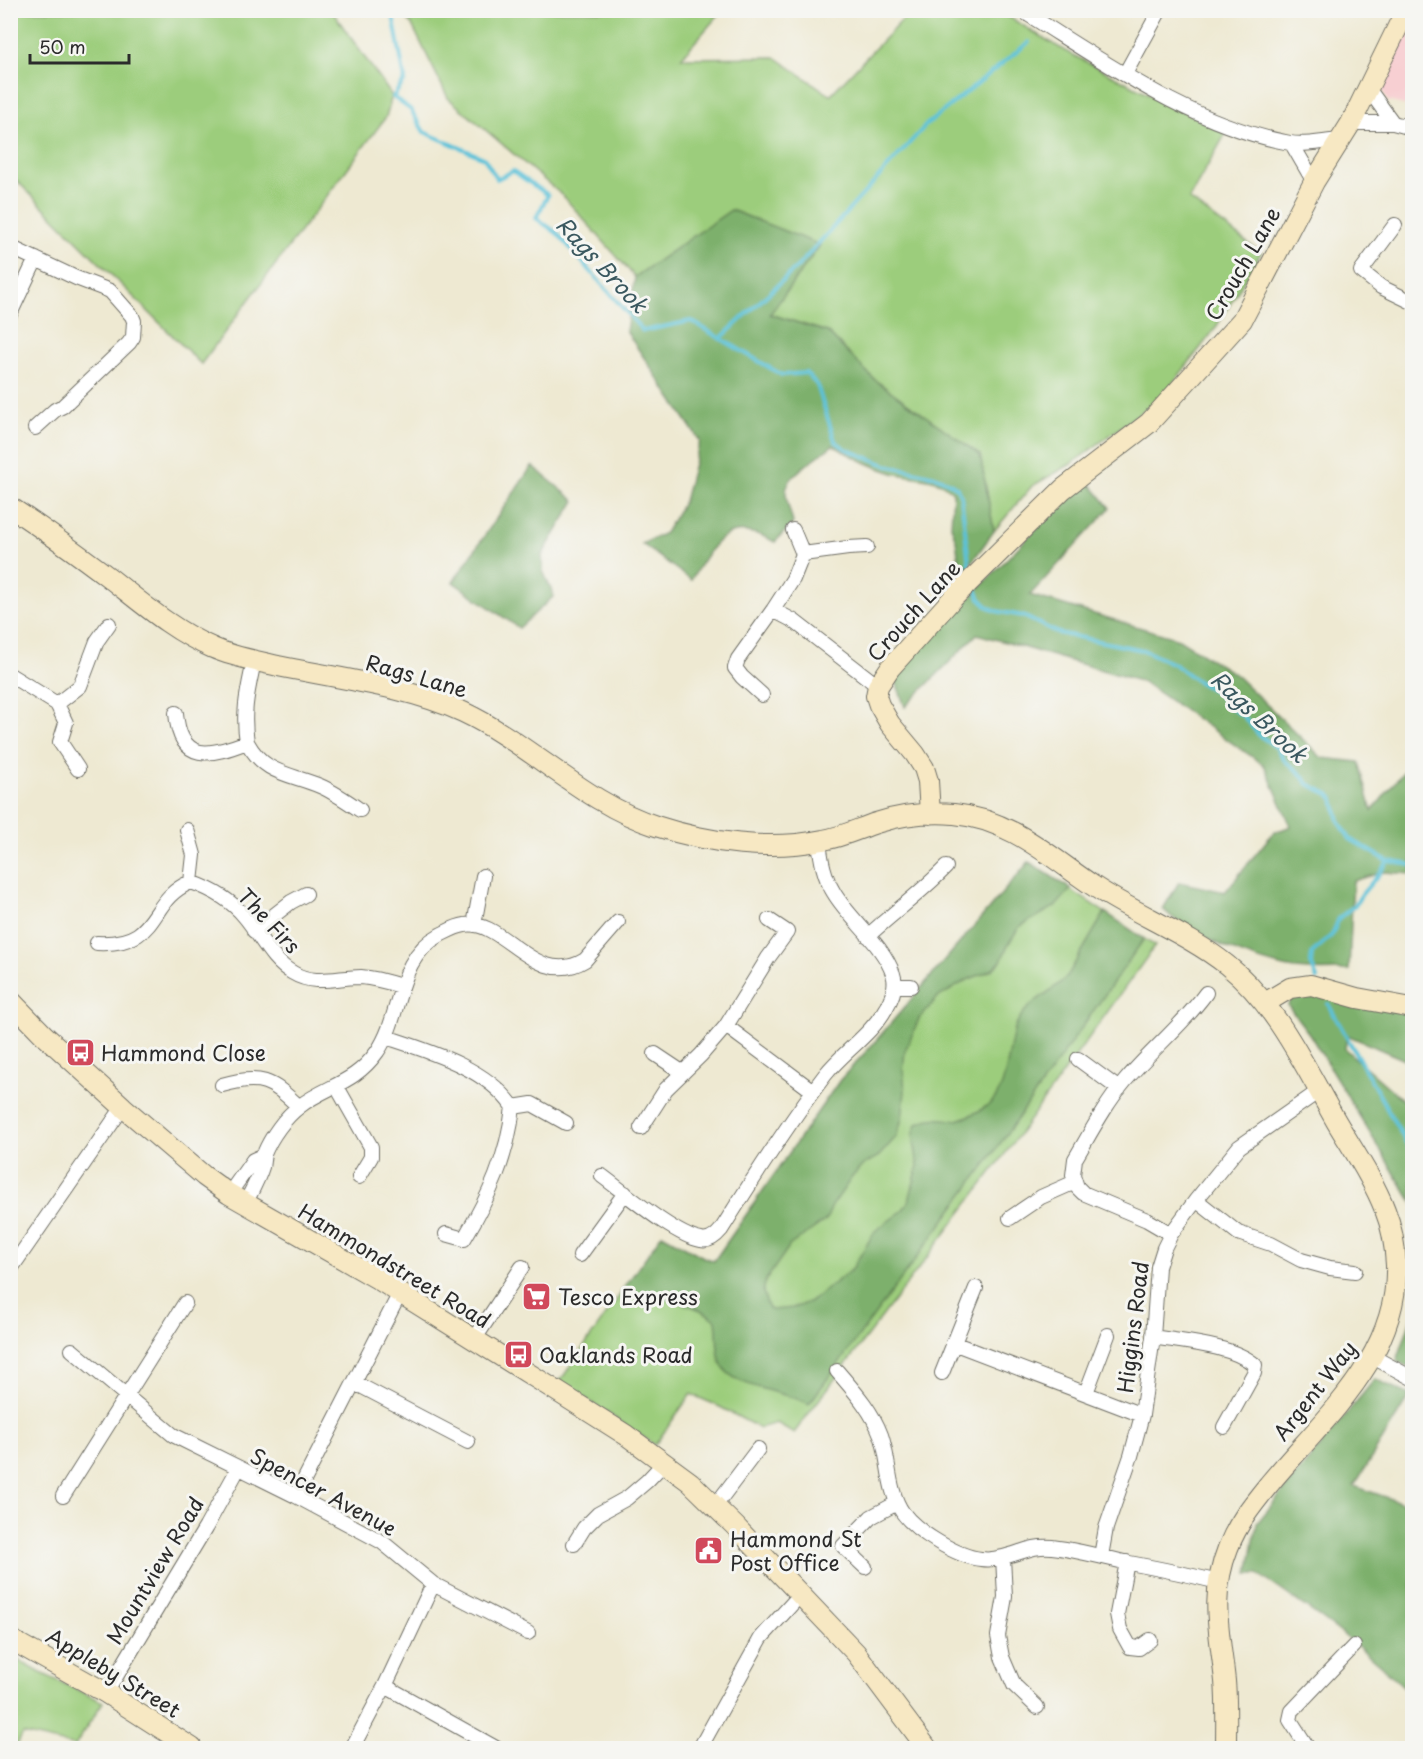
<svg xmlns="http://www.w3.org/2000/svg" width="1423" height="1759" font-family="'Playpen Sans',sans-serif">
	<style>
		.built { fill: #f7cfd2 }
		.green { fill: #9ccd7c; stroke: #647c54; stroke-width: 1.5 }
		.forest { fill: #7db06c; stroke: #546e4c; stroke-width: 1.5 }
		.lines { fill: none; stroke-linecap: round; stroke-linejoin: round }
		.stream { stroke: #5cc2d9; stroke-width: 4 }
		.street-casing { stroke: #6f6e65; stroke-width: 16 }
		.secondary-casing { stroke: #6f6e65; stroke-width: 22 }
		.street { stroke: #fff; stroke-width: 14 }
		.secondary { stroke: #f7e8c3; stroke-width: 20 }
		.labels { text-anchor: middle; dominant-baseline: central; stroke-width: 6; stroke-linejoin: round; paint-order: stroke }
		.street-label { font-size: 21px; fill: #2b2b2b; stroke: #f6f6f2 }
		.poi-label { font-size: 21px; fill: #2b2b2b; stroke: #f6f6f2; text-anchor: start }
		.water-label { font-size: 22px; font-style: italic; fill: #3a585f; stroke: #f6f6f2 }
	</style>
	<rect width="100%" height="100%" fill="#f6f6f2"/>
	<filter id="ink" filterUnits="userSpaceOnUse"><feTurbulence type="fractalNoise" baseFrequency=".0167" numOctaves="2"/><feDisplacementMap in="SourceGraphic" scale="12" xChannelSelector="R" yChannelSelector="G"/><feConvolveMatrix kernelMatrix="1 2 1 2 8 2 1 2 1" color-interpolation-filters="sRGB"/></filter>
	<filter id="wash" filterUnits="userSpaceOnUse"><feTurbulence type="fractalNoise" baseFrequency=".008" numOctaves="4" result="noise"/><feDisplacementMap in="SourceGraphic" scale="24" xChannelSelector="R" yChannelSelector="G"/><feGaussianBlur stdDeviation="1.35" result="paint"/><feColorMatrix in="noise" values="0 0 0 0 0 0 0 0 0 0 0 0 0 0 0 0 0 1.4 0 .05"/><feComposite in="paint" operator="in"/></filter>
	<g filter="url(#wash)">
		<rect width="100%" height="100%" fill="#eee9d2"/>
		<path class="built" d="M1412,12V107L1387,101L1379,81Z"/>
		<path class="green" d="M10,11H332L392,96L386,117L201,364L11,175Z
			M399,11H722L681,58L775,57L830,95L911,11H999L1065,51L1226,133L1189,199L1261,253L1215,329L1164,395L1071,464L1032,486L994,531L980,455L875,380L827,332L770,314L820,245L731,210L635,277L563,196L448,98L412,25Z
			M1029,862L1155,946L997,1165L794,1433L777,1423L759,1428L720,1407L691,1394L655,1445L560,1381L662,1234L705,1258L714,1261L840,1080L874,1043Z
			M10,1656L41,1673L103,1702L75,1746L23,1734L15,1748H11Z"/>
		<path class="forest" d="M731,210L820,245L770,314L827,332L875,380L980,455L994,531L961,577L956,540L951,526L953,493C939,475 914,479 893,473C873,467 851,456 833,445C821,455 787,475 786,490C785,500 791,513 793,523L775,542C727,516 715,541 691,580L642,544L665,533L684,501L700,441L626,331L635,277Z
			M532,466L575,501L542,555L543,571L554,596L519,628L453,582Z
			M1088,481L1110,508L1030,595L1179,639L1236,675L1322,758L1359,762L1372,811L1412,761V874L1384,872L1353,881L1349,970C1330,970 1308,972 1289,968C1253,961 1188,935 1163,909L1179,882L1225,892L1273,833L1291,826L1264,765L1143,682L977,634L905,707L894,676L1032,533Z
			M1029,862L1071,889L1056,906L1019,927L1009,943L1001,961L992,970L967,980L937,998L919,1019L905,1051L903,1069L905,1091L902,1119L896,1137L879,1156L863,1165L852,1177L832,1206L826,1220L790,1245L766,1280L763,1292L768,1307L771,1310L794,1308L813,1300L828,1288L852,1269L875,1231L902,1211L909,1201L918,1166L913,1135L917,1124C921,1122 925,1120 930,1119C939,1117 949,1121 957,1120C966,1118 979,1111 987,1106C1009,1092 1007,1047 1016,1025C1027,1000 1052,994 1068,975L1105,912L1144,939L990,1158L809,1404C787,1391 729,1388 721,1363C716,1349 718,1334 716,1320C691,1299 653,1298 621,1292L662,1234L705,1258L714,1261L840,1080L874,1043Z
			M1312,993L1412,1014V1063L1347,1035L1345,1049L1412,1108V1202L1310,1035L1288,1006C1290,994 1302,995 1312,993Z
			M1412,1316V1369L1397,1361Z
			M1375,1379L1410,1395L1354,1486L1412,1506V1695C1366,1648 1312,1611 1258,1574H1248L1257,1523Z"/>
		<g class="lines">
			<path class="stream" d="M392,10L405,80L393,97L411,110L424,132L484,158L497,179L513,171L548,195L536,218L557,233L643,331L691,321L782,375L806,373L817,385L835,441L846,449L886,465L935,476L950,483L957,488L961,496L970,572
				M720,339L798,266L926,125L1029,42
				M974,585L980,599L987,606L996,611L1023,616L1058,633L1143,650L1174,664L1197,681L1218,693L1227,705L1243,716L1259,735L1276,747L1285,761L1299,772L1308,784L1329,794L1334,800L1339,821L1350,839L1388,861L1412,865
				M1317,979L1311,963L1312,953L1332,935L1339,918L1355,905L1362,894L1380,873L1388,861
				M1328,1004L1412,1153"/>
		</g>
	</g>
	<g filter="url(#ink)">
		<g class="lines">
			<defs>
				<path id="street" d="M1021,10C1105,62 1191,125 1290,143C1305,146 1324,141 1340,140
					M1125,74L1160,10
					M1367,87L1393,123
					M1351,123H1393L1412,128
					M1292,144L1314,182
					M1395,225L1361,271L1381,287L1412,302
					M10,247L76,278L110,291L132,316L134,321L133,337L129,343L63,406L55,410L35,428
					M10,314L36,259
					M793,530L803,554
					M773,610L794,621L878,686
					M10,675L57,704L66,723L60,742L78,769
					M762,695L742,677L735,668L738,659L773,610L793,579L803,554L848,548L867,547
					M57,704L80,686L97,641L109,624
					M176,713C180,764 211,756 247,742C265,775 289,773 320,786C334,792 347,801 360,810
					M247,742C242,711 248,690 254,661
					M187,830L194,855L191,882
					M474,925L483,876
					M254,931L291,902L306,894
					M868,936C894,912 922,892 946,867
					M97,943C163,946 146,900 191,882C211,889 232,901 245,917C261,936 271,961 293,973C314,986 338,977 361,977C375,978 388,982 401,986
					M895,986H911
					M726,1026L813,1091
					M386,1037C428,1051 487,1068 513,1107C508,1156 489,1197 464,1239L446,1234
					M655,1054L682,1072
					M1078,1059L1119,1089
					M222,1085C260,1074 272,1080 299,1107
					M337,1087L371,1147V1157L359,1177
					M513,1107L532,1104L566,1123
					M641,1128L666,1089L701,1055L726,1026L768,958L787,932L769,920
					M602,1176C624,1192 675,1236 701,1240C709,1242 716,1236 721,1230C754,1177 787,1125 825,1075C844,1051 871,1035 886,1008C892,998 897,985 893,974C883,944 850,920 834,893C824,877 821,860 819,841
					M229,1194L253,1160L264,1155
					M1196,1200L1238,1233L1271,1244L1301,1260L1330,1268L1355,1271
					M245,1204C251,1192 258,1180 262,1167C263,1163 263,1158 264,1154C271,1137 285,1117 300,1106C328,1085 354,1084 377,1052C403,1015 395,959 440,935C448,931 456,926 465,925C503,918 536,990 585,960L618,922
					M1010,1218L1041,1197L1075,1182
					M1171,1234L1147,1220L1083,1193L1077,1187L1073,1175L1075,1159C1091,1132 1105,1105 1125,1081C1151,1050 1183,1025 1206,993
					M580,1255L625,1193
					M10,1270L123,1107
					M1153,1337C1182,1342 1232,1345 1255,1365L1254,1373L1224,1427
					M474,1340L522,1267
					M953,1343L1142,1415
					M72,1350L173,1435L296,1496L382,1542L433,1584L528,1633
					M1373,1357L1412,1378
					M837,1371C854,1391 871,1409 881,1435C890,1460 887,1490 903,1513C917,1532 958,1557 981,1559C988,1560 996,1559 1003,1557C1020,1553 1034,1545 1052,1547C1076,1550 1100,1556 1124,1562C1156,1568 1187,1574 1218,1582
					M942,1373L976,1288
					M355,1383L468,1442
					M1086,1393L1108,1335
					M63,1496L185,1303
					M296,1496L400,1293
					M715,1506L758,1449
					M574,1544L584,1528L598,1514L627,1498L647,1481L664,1463
					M1101,1556L1106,1528L1131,1456L1142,1415L1153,1337L1158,1267L1164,1248L1171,1234L1196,1200L1239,1147L1319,1091
					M1003,1557L1005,1597L998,1636L1002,1657L1014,1685L1037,1707
					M1127,1562L1117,1614L1120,1629L1130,1647L1139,1648L1150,1640
					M865,1567L843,1546L871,1517L897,1503
					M385,1686L496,1748
					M106,1693L206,1527L238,1469
					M352,1748L385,1686L433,1584
					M700,1748L761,1638L801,1594
					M1308,1748L1290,1720L1292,1711L1354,1646"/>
				<path id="secondary" d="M10,507C45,530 78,554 111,579C143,604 175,632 213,648C233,657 257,661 278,666C337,678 409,687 463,712C531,744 584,803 656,826C708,843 769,851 823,840C842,837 858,829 876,823C901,815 928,812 954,814C1009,819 1048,855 1092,885C1135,914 1188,934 1227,965C1277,1005 1305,1067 1336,1121C1353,1150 1373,1179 1385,1210C1392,1227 1395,1246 1396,1265C1399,1356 1324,1418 1270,1483C1253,1504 1238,1522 1228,1548C1209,1596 1220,1633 1225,1681C1227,1703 1226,1726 1226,1748
					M930,814L928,781L924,768L915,754L890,724L879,705L876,696L878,686L890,668L953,598L1063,489L1149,423L1242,320L1314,182L1351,123L1406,10
					M10,1000L45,1036L123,1107L204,1176L229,1194L376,1278L547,1385L626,1435L690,1482L735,1526L856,1653L927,1748
					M1265,1003L1290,988L1311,985L1357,998L1412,1008
					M10,1639L106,1693L192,1748"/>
			</defs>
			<use href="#street" class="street-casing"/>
			<use href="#secondary" class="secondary-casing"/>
			<use href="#street" class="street"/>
			<use href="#secondary" class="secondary"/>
		</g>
	</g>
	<defs>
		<symbol id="bus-square" viewBox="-11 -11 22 22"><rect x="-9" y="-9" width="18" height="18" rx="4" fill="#d1495b" stroke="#f6f6f2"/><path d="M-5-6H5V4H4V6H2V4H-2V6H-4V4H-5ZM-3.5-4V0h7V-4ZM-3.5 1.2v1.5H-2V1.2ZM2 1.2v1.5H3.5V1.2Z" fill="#fff"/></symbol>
		<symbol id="supermarket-square" viewBox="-11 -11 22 22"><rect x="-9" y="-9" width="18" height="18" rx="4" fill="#d1495b" stroke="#f6f6f2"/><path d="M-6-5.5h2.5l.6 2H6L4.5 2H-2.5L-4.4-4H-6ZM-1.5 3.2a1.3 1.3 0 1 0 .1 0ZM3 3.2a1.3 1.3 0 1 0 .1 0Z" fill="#fff"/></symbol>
		<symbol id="civic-square" viewBox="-11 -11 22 22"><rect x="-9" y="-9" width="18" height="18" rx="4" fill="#d1495b" stroke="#f6f6f2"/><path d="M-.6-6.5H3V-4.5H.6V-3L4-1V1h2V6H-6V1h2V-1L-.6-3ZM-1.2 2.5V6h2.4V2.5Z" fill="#fff"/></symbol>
	</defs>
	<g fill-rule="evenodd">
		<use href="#bus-square" x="64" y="1036" width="33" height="33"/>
		<use href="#supermarket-square" x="520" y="1280" width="33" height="33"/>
		<use href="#bus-square" x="502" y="1338" width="33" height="33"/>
		<use href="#civic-square" x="692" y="1534" width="33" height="33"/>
	</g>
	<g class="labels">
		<g class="street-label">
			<text transform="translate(1242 263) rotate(-60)">Crouch Lane</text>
			<text transform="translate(913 610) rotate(-48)">Crouch Lane</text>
			<text transform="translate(417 675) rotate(16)">Rags Lane</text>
			<text transform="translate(270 920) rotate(47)">The Firs</text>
			<text transform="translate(395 1265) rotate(31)">Hammondstreet Road</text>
			<text transform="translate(1132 1327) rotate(-83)">Higgins Road</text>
			<text transform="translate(1314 1390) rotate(-52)">Argent Way</text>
			<text transform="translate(324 1491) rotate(28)">Spencer Avenue</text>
			<text transform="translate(154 1570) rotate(-59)">Mountview Road</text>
			<text transform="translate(114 1672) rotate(31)">Appleby Street</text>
		</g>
		<g class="poi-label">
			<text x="101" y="1052">Hammond Close</text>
			<text x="558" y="1296">Tesco Express</text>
			<text x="539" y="1354">Oaklands Road</text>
			<text x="730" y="1538">Hammond St<tspan x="730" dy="24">Post Office</tspan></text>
		</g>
		<g class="water-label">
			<text transform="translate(603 264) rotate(47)">Rags Brook</text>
			<text transform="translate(1260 716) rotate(43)">Rags Brook</text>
		</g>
	</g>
	<rect width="1423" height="1759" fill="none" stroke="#f6f6f2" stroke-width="36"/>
	<path d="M30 54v9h99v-9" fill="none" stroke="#2b2b2b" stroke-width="3"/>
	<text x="39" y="54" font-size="18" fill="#2b2b2b" stroke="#f6f6f2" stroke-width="4.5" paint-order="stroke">50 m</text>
</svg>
